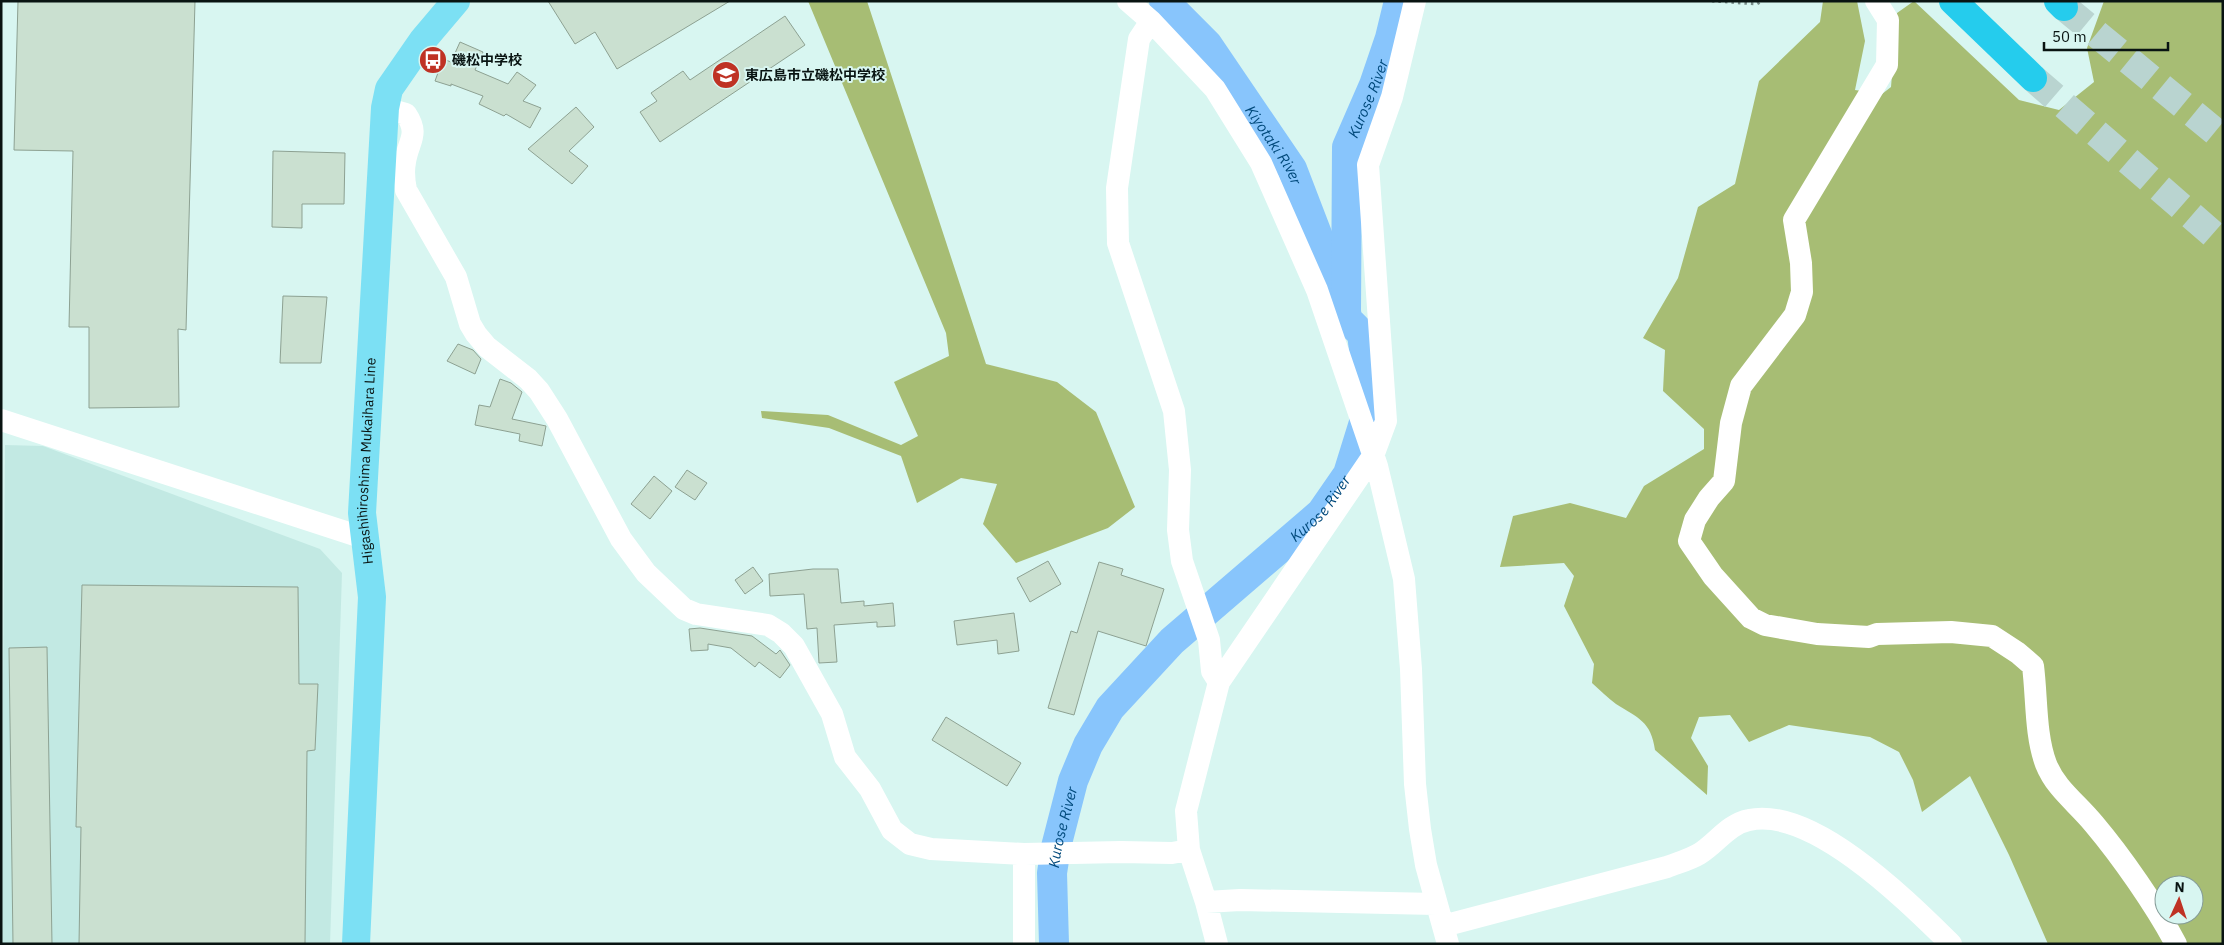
<svg xmlns="http://www.w3.org/2000/svg" width="2224" height="945" font-family="'IBM Plex Sans','Noto Sans JP',sans-serif">
	<style>
		.built { fill: #c2e9e3 }
		.forest { fill: #a7bd74; fill-rule: evenodd }
		.lines { fill: none; stroke-linecap: round; stroke-linejoin: round }
		.river { stroke: #88c5fc; stroke-width: 30 }
		.building { fill: #cae0d0; stroke: #8da192 }
		.highway-tunnel { stroke: #b9d4d0; stroke-width: 28; stroke-dasharray: 28 14; stroke-linecap: butt }
		.path { stroke: #778c88; stroke-width: 3; stroke-dasharray: 2.5 4; stroke-linecap: butt }
		.minor { stroke: #fff; stroke-width: 22 }
		.major { stroke: #7ce0f4; stroke-width: 28 }
		.highway { stroke: #25cced; stroke-width: 28 }
		.labels { text-anchor: middle; dominant-baseline: central; stroke-width: 4; stroke-linejoin: round; paint-order: stroke }
		.poi-label { font-size: 14px; font-weight: bold; fill: #091412; stroke: #d8f6f1; text-anchor: start }
		.street-label { font-size: 14px; fill: #091412; stroke: #d8f6f1 }
		.water-label { font-size: 15px; font-style: italic; fill: #00497b; stroke: #d8f6f1 }
	</style>
	<rect width="100%" height="100%" fill="#d8f6f1"/>
	<path class="built" d="M5,445L43,446L320,549L342,573L330,944H1Z"/>
	<path class="forest" d="M808,1H867L986,364L1057,382L1096,412L1135,507L1108,528L1016,563L983,524L997,484L961,478L917,503L901,456L829,428L762,418L761,411L828,415L901,445L918,436L894,382L949,356L946,333Z
		M1823,1H1857L1865,41L1855,90L1882,94L1891,87L1897,13L1914,1L2019,100L2059,110L2094,82L2087,48L2104,1H2223V944H2048L2009,855L1970,776L1922,812L1913,780L1899,752L1870,737L1789,725L1749,742L1730,715L1699,717L1691,738L1708,766L1707,795L1655,750C1651,721 1638,718 1616,704C1608,698 1600,690 1592,683L1594,664L1564,606L1574,576L1564,563L1500,567L1513,516L1570,503L1626,518L1644,486L1704,449V429L1663,391L1665,350L1643,338L1678,278L1698,207L1735,184L1759,81L1820,22ZM2164,885H2194V915H2164Z"/>
	<g class="lines">
		<g class="river">
			<path id="s1" d="M1164,1L1207,44L1292,169L1340,294"/>
			<path id="s2" d="M1054,944L1052,873L1056,847L1073,781L1088,745L1110,708L1172,641L1321,513L1348,474L1366,416L1368,381L1362,334L1347,319L1346,311L1347,147L1374,85L1390,38L1399,1"/>
		</g>
	</g>
	<path class="building" d="M18,1H195L186,330L178,329L179,407L89,408V327H69L73,151L14,150Z
		M548,1H730L617,69L595,32L575,44Z
		M785,16L805,45L660,142L640,112L657,101L651,93L683,71L690,80Z
		M460,42L483,52L475,70L508,84L517,72L536,85L523,101L541,108L530,128L506,114L504,116L479,104L483,96L451,84V86L435,81L443,59L451,62Z
		M576,107L594,127L569,151L588,166L572,184L528,149Z
		M273,151L345,153L344,204H302V228L272,227Z
		M283,296L327,297L321,363H280Z
		M458,344L473,350L481,359L475,374L447,361Z
		M500,379L511,383L522,392L512,419L546,426L542,446L519,441L520,434L475,425L479,405L490,407Z
		M687,470L707,483L695,500L675,487Z
		M654,476L672,491L650,519L631,504Z
		M1048,561L1061,584L1030,602L1017,578Z
		M1099,562L1123,569L1121,575L1164,589L1146,646L1098,631L1074,715L1048,708L1071,631L1077,633Z
		M753,567L763,581L745,594L735,580Z
		M813,569H838L841,603L864,601V606L893,603L895,626L877,627V622L834,625L837,662L819,663L817,628L807,629L804,594L770,596L769,574Z
		M82,585L298,587L299,684H318L315,750L307,751L305,944H79L81,827H76Z
		M1014,613L1019,651L998,654L997,640L957,645L954,621Z
		M700,628L752,636L776,654L780,650L790,665L780,678L759,662L755,667L731,648L708,644V650L691,651L689,629Z
		M47,647L52,944H13L9,648Z
		M946,717L1021,763L1007,786L932,740Z"/>
	<g class="lines">
		<path class="highway-tunnel" d="M2064,7L2223,138
			M2033,78L2223,243"/>
		<path class="path" d="M1712,1L1757,4L1762,1"/>
		<path class="minor" d="M1128,1L1151,21L1215,89L1261,163L1317,290L1377,466L1404,579L1411,669L1415,784L1420,829L1426,865L1448,944
			M1876,1L1888,20L1887,65L1794,220L1801,263L1802,292L1795,315L1741,386L1731,423L1724,481L1709,498L1695,520L1689,541L1713,576L1751,618L1765,625L1817,634L1869,637L1877,634L1951,632L1992,636L2018,653L2033,666C2037,697 2035,735 2046,764C2056,789 2077,803 2094,824C2121,856 2156,906 2176,944
			M1151,21L1139,39L1117,188L1118,243L1174,411L1180,470L1178,530L1182,561L1209,640L1212,671L1219,682
			M385,108L406,114C420,135 408,141 405,162C403,172 404,180 406,190L456,277L470,324L476,334L487,347L528,379L539,391L557,419L621,539L646,573L684,609L696,614L768,625L781,633L794,646L832,714L845,757L870,789L892,830L910,844L931,849L1024,854L1121,852L1172,853L1189,850
			M1,420L364,538
			M1024,854V944
			M1206,902L1240,900L1436,904
			M1443,926L1667,867C1677,863 1689,860 1699,854C1716,844 1728,824 1749,820C1813,806 1908,902 1951,944
			M1217,944L1206,902L1189,850L1186,811L1219,682L1373,456L1386,421L1368,165L1392,97L1415,1"/>
		<path class="major" id="s3" d="M356,944L372,597L362,513L385,108L389,89L423,40L456,1"/>
		<path class="highway" d="M1953,1L2033,78
			M2058,1L2064,7"/>
	</g>
	<defs>
		<symbol id="bus-disc" viewBox="-11 -11 22 22"><circle r="9.5" fill="#bf3224" stroke="#d8f6f1"/><path d="M-5-6H5V4H4V6H2V4H-2V6H-4V4H-5ZM-3.5-4V0h7V-4ZM-3.5 1.2v1.5H-2V1.2ZM2 1.2v1.5H3.5V1.2Z" fill="#fff"/></symbol>
		<symbol id="school-disc" viewBox="-11 -11 22 22"><circle r="9.5" fill="#bf3224" stroke="#d8f6f1"/><path d="M0-5L7-2L0 1L-7-2ZM-4 1L0 2.5L4 1V4Q0 6-4 4Z" fill="#fff"/></symbol>
	</defs>
	<g fill-rule="evenodd">
		<use href="#bus-disc" x="417" y="44" width="32" height="32"/>
		<use href="#school-disc" x="710" y="59" width="32" height="32"/>
	</g>
	<g class="labels">
		<g class="poi-label">
			<text x="452" y="60">磯松中学校</text>
			<text x="745" y="75">東広島市立磯松中学校</text>
		</g>
		<g class="street-label">
			<text stroke="none"><textPath href="#s3" startOffset="484">Higashihiroshima Mukaihara Line</textPath></text>
		</g>
		<g class="water-label">
			<text stroke="none"><textPath href="#s2" startOffset="972">Kurose River</textPath></text>
			<text stroke="none"><textPath href="#s1" startOffset="182">Kiyotaki River</textPath></text>
			<text stroke="none"><textPath href="#s2" startOffset="538">Kurose River</textPath></text>
			<text stroke="none"><textPath href="#s2" startOffset="118">Kurose River</textPath></text>
		</g>
	</g>
	<rect width="2224" height="945" fill="none" stroke="#091412" stroke-width="5"/>
	<g transform="translate(2179 900) rotate(3)"><circle r="24" fill="#d8f6f1" stroke="#859c98"/>
	<path d="M0-4L9 19L0 12L-9 19Z" fill="#bf3224"/>
	<text y="-8" font-size="14" font-weight="bold" text-anchor="middle" fill="#091412">N</text>
	</g>
	<path d="M2044 42v8h124v-8" fill="none" stroke="#091412" stroke-width="2.5"/>
	<text x="2052" y="42" font-size="15" fill="#091412" stroke="#d8f6f1" stroke-width="4" paint-order="stroke">50 m</text>
</svg>
